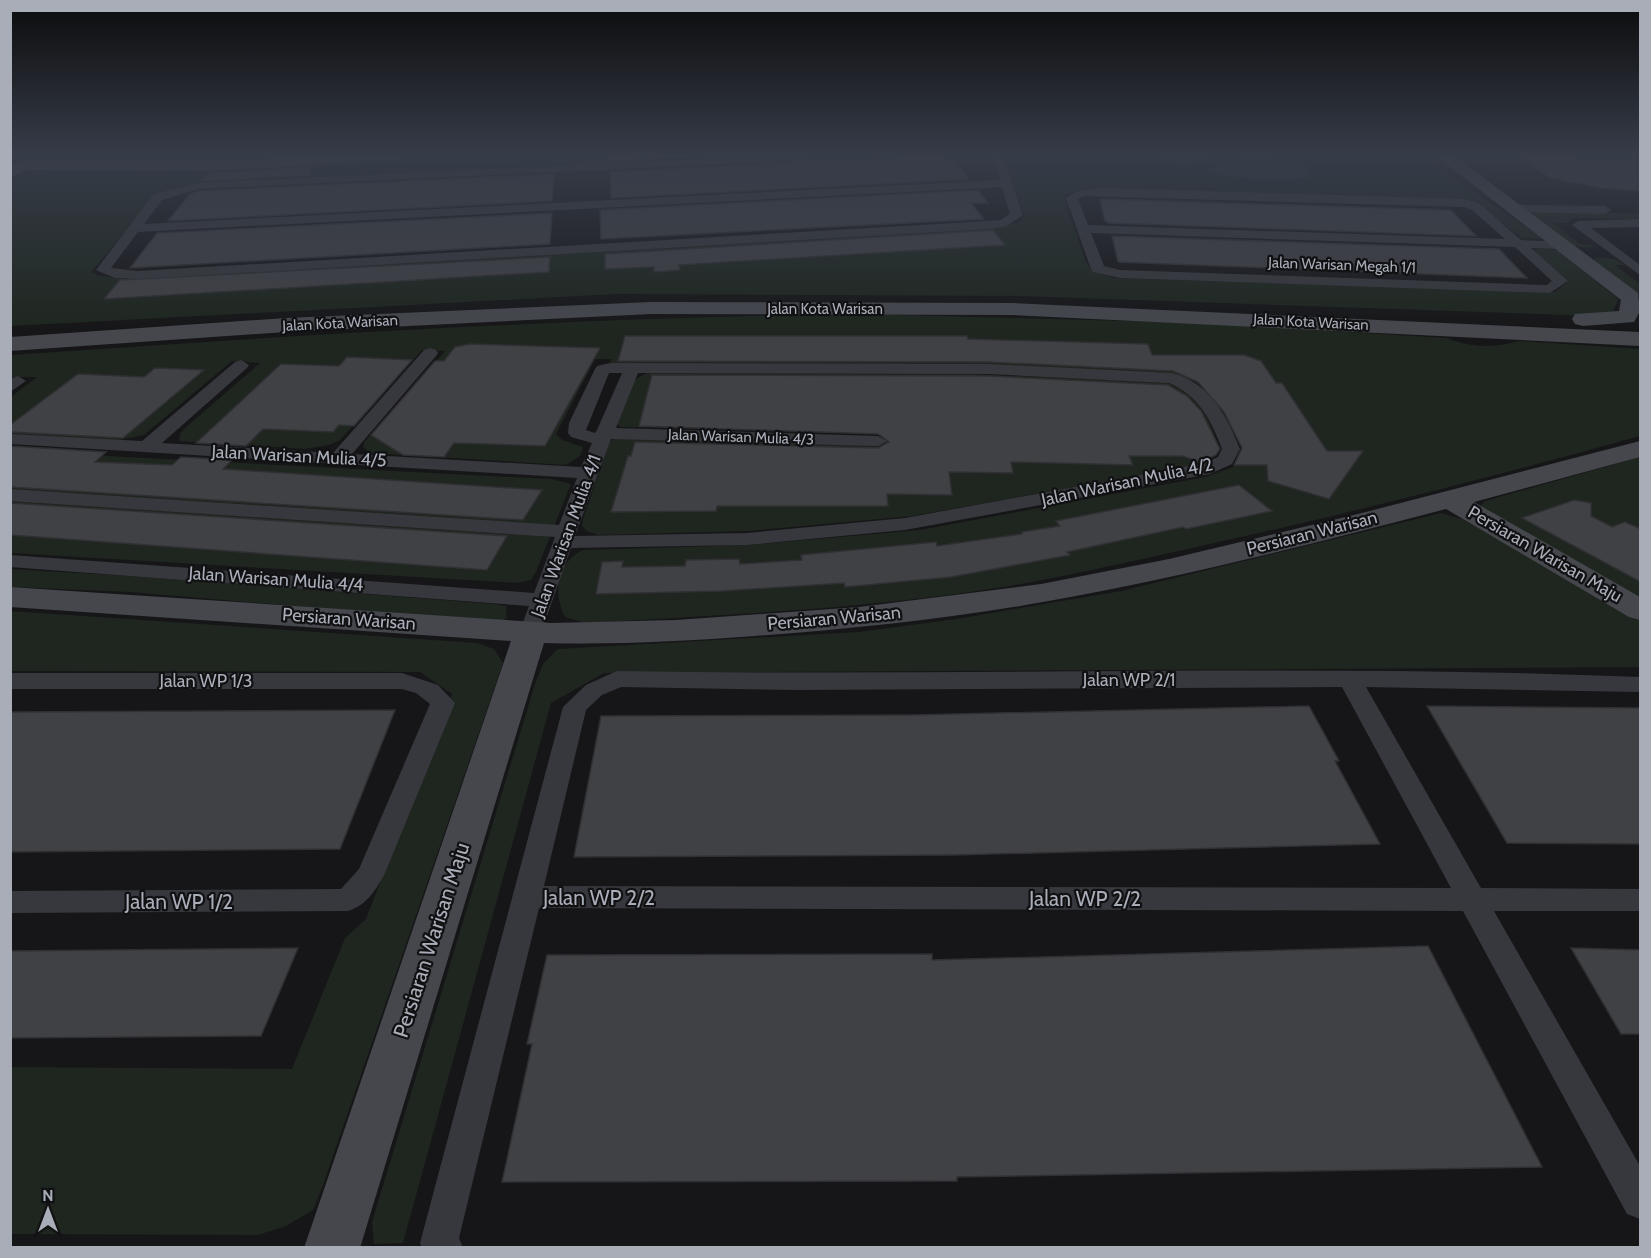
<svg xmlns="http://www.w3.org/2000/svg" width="1651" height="1258" font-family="Cabin,sans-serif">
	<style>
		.green { fill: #1e261f }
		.water { fill: #2c353c }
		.building { fill: #404145; stroke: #303034; stroke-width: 1.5 }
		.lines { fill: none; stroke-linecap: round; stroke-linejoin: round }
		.street { fill: #37383d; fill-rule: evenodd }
		.secondary { fill: #45474d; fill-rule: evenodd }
		.labels { text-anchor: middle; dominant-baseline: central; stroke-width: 4.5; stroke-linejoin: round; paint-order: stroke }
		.far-street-label { font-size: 15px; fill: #a8adb8; stroke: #111113 }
		.street-label { font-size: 18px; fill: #a8adb8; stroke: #111113 }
		.near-street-label { font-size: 21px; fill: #a8adb8; stroke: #111113 }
	</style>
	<rect width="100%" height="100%" fill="#161618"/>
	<path class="green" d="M420,155H571V162L560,167L191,184L160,192L91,272L99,276L127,279L999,227L1020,222L1024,215L1004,155H1420L1544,239L1522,238L1479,205L1450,200L1087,189L1063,195L1085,260L1092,271L1114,278L1555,292L1568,282L1532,250L1547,248L1559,251L1618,299L1612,315L1595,316L1022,296L617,294L11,326V176L51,169L309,164Z
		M585,155H798L598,164L589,163Z
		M1535,212L1640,213V219L1575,218L1567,223H1553L1580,244L1596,246C1570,254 1549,228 1531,214Z
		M1599,257L1614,259L1626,265H1615L1640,284V296L1595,262L1594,259Z
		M860,314L1201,323L1447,338C1471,348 1494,348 1519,341L1640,349V436C1496,476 1352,513 1205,545C1132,561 1058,579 983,590C851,610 717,615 585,623L565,617C552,593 557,562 583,550L747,545L920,530L1205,477L1233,467L1244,452C1224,417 1215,381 1171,374L980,364H610L611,359H595L556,434L562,440L583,447L580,456L566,465L370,453L363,447L365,441L445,351L422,350L340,440L329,445L305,449L179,441L180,434L185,428L260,363L232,361L144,435L119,440L11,435V397L37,377H11V355C293,335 576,318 860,314Z
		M647,373H949L1164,382C1192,389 1215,421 1218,451L1209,460L1185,467L913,516L749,531L598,535L587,531L582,526L583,519L610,441L620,437L890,440L889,431L620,427L617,423L634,380Z
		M10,451L551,479L571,484L536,572L531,580L517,583L11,553Z
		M1640,457V599L1483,510L1481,505L1485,501Z
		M1441,513L1462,519L1640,619V667L604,673L551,703L403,1243L374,1244L372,1222L535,684L543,664L558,649L859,632L956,619L1121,591Z
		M10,569L146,577L494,604L506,606L507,618L501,622H484L130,592L11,587Z
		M10,611L477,643L494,649L503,663L322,1188L313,1210L286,1226L258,1235L11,1234V1067L292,1069L345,938L366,919L452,694L420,672L11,671Z"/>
	<path class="water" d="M1164,155H1201L1209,160C1195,164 1172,167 1160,158Z
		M1249,156H1266L1309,167L1307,169L1311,175C1300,184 1218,179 1206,170Z"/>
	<path class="building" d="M609,155H741L609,161Z
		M942,155L947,162L955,161L969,179L611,198L610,172Z
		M1515,155H1572L1582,161H1641V191L1602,188L1551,178Z
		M311,167V175L201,181L208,173Z
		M554,174L552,201L168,221L190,194L198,191Z
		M978,190L988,203H971L984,219L601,239L600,210Z
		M1100,199L1451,210L1476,236L1109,223L1105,221Z
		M552,213L550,244L130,268L157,233Z
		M993,230L1005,245L679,265L680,270L654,272V267L605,269V254Z
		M1112,236L1499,249L1527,278L1118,262Z
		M550,257L549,272L104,299L120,280Z
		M625,336H967L968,339L1148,344L1152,355H1244L1261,361L1276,383H1282L1327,451H1363L1329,499L1268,481L1267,465H1234L1242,448L1224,412L1198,382L1173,371L988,362L618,361Z
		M470,344L600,348L545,446L454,443L444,457L403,455L371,435L435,361H444L455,347Z
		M347,357L412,360L354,426L339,425L333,432L263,429L246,446L196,443L281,364L339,366Z
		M155,368L204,370L123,438L10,432V425L78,374L144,377Z
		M652,375L988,376L1168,385L1187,396L1201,411L1220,449L1216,455L1201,462L1182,456H1129L1133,465L1011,462L1013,473L949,472L952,495L887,494L888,506H717L716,511L611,512L628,456H631L635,442L878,448L889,442L878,434L639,426Z
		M10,446L106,452L95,462L172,465L181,457L232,460L223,469L542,490L523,520L10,487Z
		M1239,485L1272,511L1186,529L1183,527L1067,552L1070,555L951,577L845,587L844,583L722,591L596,594L602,562L623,561L622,567L685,566L686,560L739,559L740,564L802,560L801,555L936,542L937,546L1022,534V532L1060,526L1056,521Z
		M1574,500L1591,503V516L1612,527L1625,522L1641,529V582L1522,518Z
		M10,503L507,536L487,570L10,535Z
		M1309,706L1339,761H1335L1380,844L953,855L574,857L601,716L911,715Z
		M1427,706L1641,708V844L1507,843Z
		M395,710L340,849L10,852V712Z
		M1428,946L1542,1167L957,1177V1181L502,1182L532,1044H527L547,955L932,954V960Z
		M298,948L261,1036L10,1038V951Z
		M1571,948L1641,950V1034H1621Z"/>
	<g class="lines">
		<path class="street" d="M783,155H850L845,158L198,189L162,200L144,224L1000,180L993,155H1003L1023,215L1007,226L988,229L138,279L115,278L96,270L154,194L197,183ZM1002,187L1010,214L1000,220L988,221L138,271L111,268L138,232Z
			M1104,188L1465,199L1480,204L1521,240L1567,242V248L1562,249L1531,248L1568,281L1550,293L1120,278L1093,272L1091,269L1066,198L1078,191ZM1084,196L1464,207L1472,210L1505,239L1088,225L1078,199ZM1091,233L1515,247L1552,281L1547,285L1120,270L1104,266Z
			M1516,205L1605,206L1611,210L1605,214L1512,212V206Z
			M1640,219V227L1591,228L1640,265V275L1572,225L1578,221Z
			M430,348L436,350L438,353L436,356L352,454L581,467L592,443L571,437L568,433L569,423L595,369L597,366L610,363L988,364L1172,373C1209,382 1227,416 1240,449L1232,464L1210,474L905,530L747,545L571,548L541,633L538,638H522L519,633L529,606L10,567V555L534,593L555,537L10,501V489L559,525L577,478L10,444V434L142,441L235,362L241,360L249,365L247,368L162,443L333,453L424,350ZM609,373H622L597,430L595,433L586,430ZM638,373L988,374L1169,383C1199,396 1211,420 1222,449L1218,457L1205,463L905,518L747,533L575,536L611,439L878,446L887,441L878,436L616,428Z
			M18,376L26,381L10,392V379Z
			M617,671C958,677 1300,663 1640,677V692L1366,687L1481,888L1640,889V911H1494L1640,1166V1219L1627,1214L1463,911L539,908L459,1238L463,1248H422L420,1243L563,707L586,685ZM621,687L796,690L1342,687L1451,888L544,886L586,710L602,695Z
			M10,673H402L438,685L455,703L385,873C376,890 367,905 348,911L10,913V891L341,889L359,869L430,704L416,693L402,689H10Z"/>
		<path class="secondary" d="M321,155H406L398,160L211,171L28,170L10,177V166L25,160L211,161Z
			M1435,155H1453L1638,293L1640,311L1634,322L1583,326L1575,324L1572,319L1575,314L1619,311L1621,300Z
			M651,302L1013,303L1640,332V346L1013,315L651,314L286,332L10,351V337L286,318Z
			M1640,441V457L1474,502L1640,597V620L1629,617L1446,509C1312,544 1179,578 1043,602C948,619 851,629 755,636C685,641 614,645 544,643L360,1248H304L511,641L10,607V587L551,623L676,620L859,607L1041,584L1169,559L1362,513Z"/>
	</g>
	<linearGradient id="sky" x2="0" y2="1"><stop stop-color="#0c0c0d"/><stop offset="0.47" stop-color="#363c48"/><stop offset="1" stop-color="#363c48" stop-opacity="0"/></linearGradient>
	<rect width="1651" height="331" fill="url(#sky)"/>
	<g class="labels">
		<g class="far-street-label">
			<text transform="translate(1342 265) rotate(2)">Jalan Warisan Megah 1/1</text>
			<text x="825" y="309">Jalan Kota Warisan</text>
			<text transform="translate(1311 322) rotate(3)">Jalan Kota Warisan</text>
			<text transform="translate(340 323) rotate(-3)">Jalan Kota Warisan</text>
			<text transform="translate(741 437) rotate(2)">Jalan Warisan Mulia 4/3</text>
		</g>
		<g class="street-label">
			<text transform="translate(299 456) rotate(3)">Jalan Warisan Mulia 4/5</text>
			<text transform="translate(1127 482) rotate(-12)">Jalan Warisan Mulia 4/2</text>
			<text transform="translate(1312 533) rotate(-14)">Persiaran Warisan</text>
			<text transform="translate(566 536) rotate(-70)">Jalan Warisan Mulia 4/1</text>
			<text transform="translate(1545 554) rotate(30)">Persiaran Warisan Maju</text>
			<text transform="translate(276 579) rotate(4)">Jalan Warisan Mulia 4/4</text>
			<text transform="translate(834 618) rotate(-5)">Persiaran Warisan</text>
			<text transform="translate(349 619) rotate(4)">Persiaran Warisan</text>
			<text x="1129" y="680">Jalan WP 2/1</text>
			<text x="206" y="681">Jalan WP 1/3</text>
		</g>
		<g class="near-street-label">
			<text x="599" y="897">Jalan WP 2/2</text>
			<text x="1085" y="898">Jalan WP 2/2</text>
			<text x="179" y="901">Jalan WP 1/2</text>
			<text transform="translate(431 940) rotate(-72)">Persiaran Warisan Maju</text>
		</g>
	</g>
	<rect width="1651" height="1258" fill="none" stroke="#a8adb8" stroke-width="24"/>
	<g transform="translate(48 1210)" stroke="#111113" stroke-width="4.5" paint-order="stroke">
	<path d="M0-4.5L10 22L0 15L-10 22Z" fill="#a8adb8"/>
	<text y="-9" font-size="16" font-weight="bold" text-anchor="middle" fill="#a8adb8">N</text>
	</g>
</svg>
